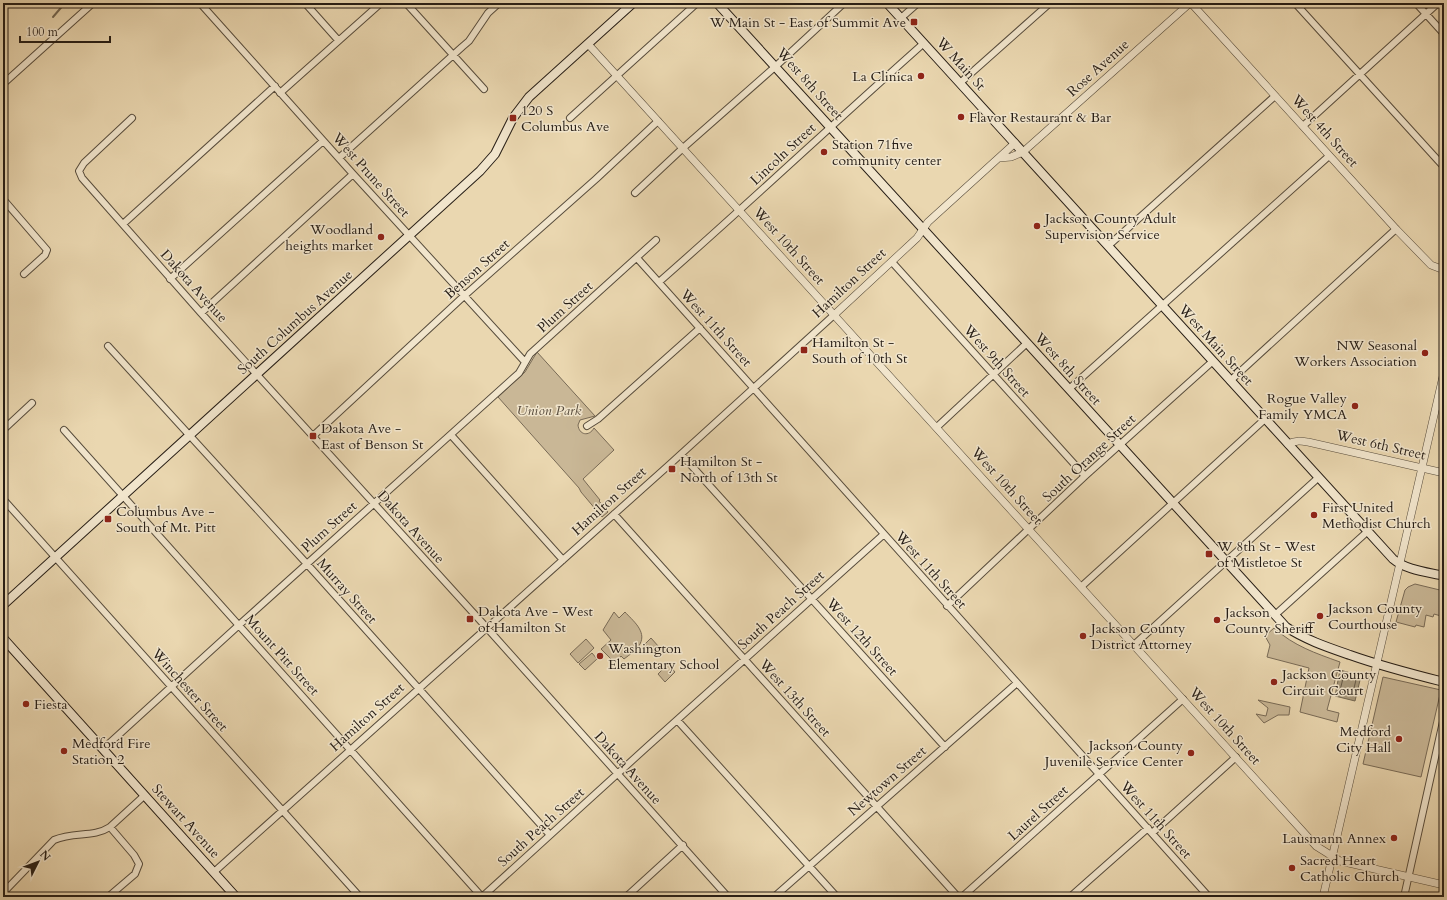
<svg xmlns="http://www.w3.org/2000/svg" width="1447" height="900" font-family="Cardo,serif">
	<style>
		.green { fill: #c9b796; stroke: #786a56 }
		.water { fill: #a7987b; stroke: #736752 }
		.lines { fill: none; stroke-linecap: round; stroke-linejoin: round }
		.shore { stroke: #665a48; stroke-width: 1 }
		.stream { stroke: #736752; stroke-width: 2 }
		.minor-casing { stroke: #574c3c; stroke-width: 8 }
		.tertiary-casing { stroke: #574c3c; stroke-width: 8 }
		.secondary-casing { stroke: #261d15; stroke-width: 10 }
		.minor { stroke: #f1e5cc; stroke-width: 6 }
		.tertiary { stroke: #f1e5cc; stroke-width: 7 }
		.secondary { stroke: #f1e5cc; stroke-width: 8 }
		.poi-dot { fill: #8f2418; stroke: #f1e5cc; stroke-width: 1.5 }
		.labels { text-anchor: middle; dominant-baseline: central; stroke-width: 3; stroke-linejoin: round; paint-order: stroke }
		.poi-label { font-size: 14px; fill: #261d15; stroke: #f1e5cc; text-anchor: start }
		.street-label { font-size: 14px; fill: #261d15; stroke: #f1e5cc }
		.park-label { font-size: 14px; font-style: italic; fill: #574b3c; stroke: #f1e5cc }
	</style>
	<rect width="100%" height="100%" fill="#ead7b0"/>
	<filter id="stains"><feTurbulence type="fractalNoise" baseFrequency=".005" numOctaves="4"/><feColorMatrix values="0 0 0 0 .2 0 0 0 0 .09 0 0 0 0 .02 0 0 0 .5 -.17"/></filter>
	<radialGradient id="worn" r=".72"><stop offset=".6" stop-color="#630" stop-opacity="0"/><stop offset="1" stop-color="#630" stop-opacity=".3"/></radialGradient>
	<path class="green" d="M537,352L595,416L580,420L578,425C579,435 589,437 594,428L614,450L583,479L600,500L599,501L608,512L602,517L581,492L579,488L498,397L525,372Z
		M1415,584L1444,591V619L1440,618L1441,616L1434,614L1433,617L1426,615L1424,627L1416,625L1415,627L1396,622L1405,590L1408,587Z
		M614,612L619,618L625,612C632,620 647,631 640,644C637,650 629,655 624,659L621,656L615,663L601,649L611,640L603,630Z
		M1274,628C1294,646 1315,653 1340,662L1327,710L1339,713L1337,722L1300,712L1309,668L1267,657L1270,645L1265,636Z
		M651,638L659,647L652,654L644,645Z
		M586,639L594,648L578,663L570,654Z
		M592,653L597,659L585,670L579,664Z
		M668,664L675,672L665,682L658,674Z
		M1383,677L1441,690L1421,777L1363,764Z
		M1258,700L1290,707L1289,715H1278L1264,723L1256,714L1266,716L1268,708Z"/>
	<path class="water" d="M1340,670L1361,676L1355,701L1335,696Z"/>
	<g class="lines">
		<path class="shore" d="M1344,676L1356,680L1352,696L1340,692Z"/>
		<path class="stream" d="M3,5L6,3
			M53,17L65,3"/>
		<defs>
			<path id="minor" d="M200,3L353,174L525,362
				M305,3L338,40
				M406,3L484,89
				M1295,3L1444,167
				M1416,3L1444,34
				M901,18L918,3
				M960,83L1050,3
				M3,84L93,3
				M280,93L381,3
				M132,118L84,163L79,171L82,178L201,313L487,628L728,897
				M570,118L697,3
				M1303,126L1438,3
				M339,158L462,47L469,41L488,13L499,3
				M635,193L683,148L776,66L844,3
				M3,199L47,250L45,255L24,274
				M123,224L275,86
				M1108,246L1275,96
				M637,258L1209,897
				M892,262L1085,476
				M170,279L323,141
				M659,282C748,204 835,122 924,43
				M201,313L353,174
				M108,346L307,564L550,835
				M1230,381L1396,229
				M1069,389L1329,156
				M587,426L598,419L700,328
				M937,427L1027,343
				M3,430L32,403
				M64,430L482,897
				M451,435L563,560
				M313,436L464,296L596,179L658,121
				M681,454L945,747
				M3,499L360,897
				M614,514L958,897
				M1082,586L1265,419
				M947,606L1085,476L1213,361
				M1275,615L1368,531
				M1135,644L1319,477
				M677,720L837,897
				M103,749L239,625L519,373L530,354L656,240
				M1152,833L1236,757
				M214,872L669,465L834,315
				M3,893L54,840C74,831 93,838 110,827L145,795
				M108,897L135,874L139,864L134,855L110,827
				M482,897L648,746L883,535
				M626,897L683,845
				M774,897L1017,683
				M962,897L1183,699
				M1070,897L1148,828
				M1404,897L1444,717"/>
			<path id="tertiary" d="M1191,3L1396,229L1431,265L1444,270
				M588,44L1316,846L1340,861L1444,885
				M999,158L1011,157L1023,152L1190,3
				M834,315L917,238L928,222L1015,143
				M1288,444C1295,440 1301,441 1308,442L1444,473
				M1323,897L1444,372"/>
			<path id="secondary" d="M717,3L1286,627C1306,640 1327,647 1350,655C1381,666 1412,674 1444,682
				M887,3L1393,559C1406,570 1427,572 1444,576
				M3,605L480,171L495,154L513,118L529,97L633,3
				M3,638L236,897"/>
		</defs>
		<use href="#minor" class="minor-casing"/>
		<use href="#tertiary" class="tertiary-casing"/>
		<use href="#secondary" class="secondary-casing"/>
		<use href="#minor" class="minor"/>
		<use href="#tertiary" class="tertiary"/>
		<use href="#secondary" class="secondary"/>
	</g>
	<g class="poi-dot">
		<rect x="910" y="18" width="8" height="8" rx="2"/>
		<circle cx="921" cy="76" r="4"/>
		<circle cx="961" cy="117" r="4"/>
		<rect x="509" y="114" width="8" height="8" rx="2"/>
		<circle cx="824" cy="152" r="4"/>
		<circle cx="1037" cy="226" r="4"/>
		<circle cx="381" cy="237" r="4"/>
		<rect x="800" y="346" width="8" height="8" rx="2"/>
		<circle cx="1425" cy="353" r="4"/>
		<circle cx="1355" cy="406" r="4"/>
		<rect x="309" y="432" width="8" height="8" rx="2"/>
		<rect x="668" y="465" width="8" height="8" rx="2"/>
		<circle cx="1314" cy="515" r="4"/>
		<rect x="104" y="515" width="8" height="8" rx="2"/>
		<rect x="1205" y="550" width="8" height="8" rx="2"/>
		<circle cx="1320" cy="616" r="4"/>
		<rect x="466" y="615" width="8" height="8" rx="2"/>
		<circle cx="1217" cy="620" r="4"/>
		<circle cx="1083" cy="636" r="4"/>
		<circle cx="600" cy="656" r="4"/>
		<circle cx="1274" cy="682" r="4"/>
		<circle cx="26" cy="704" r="4"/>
		<circle cx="1399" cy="739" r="4"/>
		<circle cx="64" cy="751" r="4"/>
		<circle cx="1191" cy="753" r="4"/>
		<circle cx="1394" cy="838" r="4"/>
		<circle cx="1292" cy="868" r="4"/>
	</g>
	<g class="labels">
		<g class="poi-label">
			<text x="906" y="22" text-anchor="end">W Main St - East of Summit Ave</text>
			<text x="913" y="76" text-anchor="end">La Clinica</text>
			<text x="521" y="110">120 S<tspan x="521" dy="16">Columbus Ave</tspan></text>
			<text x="969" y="117">Flavor Restaurant &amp; Bar</text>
			<text x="832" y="144">Station 71five<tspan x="832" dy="16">community center</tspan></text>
			<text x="1045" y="218">Jackson County Adult<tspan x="1045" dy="16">Supervision Service</tspan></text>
			<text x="373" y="229" text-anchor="end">Woodland<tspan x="373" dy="16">heights market</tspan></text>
			<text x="812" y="342">Hamilton St -<tspan x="812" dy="16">South of 10th St</tspan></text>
			<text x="1417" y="345" text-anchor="end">NW Seasonal<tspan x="1417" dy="16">Workers Association</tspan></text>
			<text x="1347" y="398" text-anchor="end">Rogue Valley<tspan x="1347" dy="16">Family YMCA</tspan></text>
			<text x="321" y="428">Dakota Ave -<tspan x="321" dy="16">East of Benson St</tspan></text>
			<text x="680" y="461">Hamilton St -<tspan x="680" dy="16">North of 13th St</tspan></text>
			<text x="1322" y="507">First United<tspan x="1322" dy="16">Methodist Church</tspan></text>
			<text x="116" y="511">Columbus Ave -<tspan x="116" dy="16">South of Mt. Pitt</tspan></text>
			<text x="1217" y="546">W 8th St - West<tspan x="1217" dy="16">of Mistletoe St</tspan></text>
			<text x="1328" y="608">Jackson County<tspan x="1328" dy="16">Courthouse</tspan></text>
			<text x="478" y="611">Dakota Ave - West<tspan x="478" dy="16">of Hamilton St</tspan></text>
			<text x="1225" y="612">Jackson<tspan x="1225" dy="16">County Sheriff</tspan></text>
			<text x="1091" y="628">Jackson County<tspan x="1091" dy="16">District Attorney</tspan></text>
			<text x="608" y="648">Washington<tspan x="608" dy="16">Elementary School</tspan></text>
			<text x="1282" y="674">Jackson County<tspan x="1282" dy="16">Circuit Court</tspan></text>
			<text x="34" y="704">Fiesta</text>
			<text x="1391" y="731" text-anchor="end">Medford<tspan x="1391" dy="16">City Hall</tspan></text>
			<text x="72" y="743">Medford Fire<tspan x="72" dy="16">Station 2</tspan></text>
			<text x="1183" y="745" text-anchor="end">Jackson County<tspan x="1183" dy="16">Juvenile Service Center</tspan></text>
			<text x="1386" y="838" text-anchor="end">Lausmann Annex</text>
			<text x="1300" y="860">Sacred Heart<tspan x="1300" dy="16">Catholic Church</tspan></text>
		</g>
		<g class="street-label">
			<text transform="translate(961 64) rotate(48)">W Main St</text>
			<text transform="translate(1098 68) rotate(-42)">Rose Avenue</text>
			<text transform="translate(810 84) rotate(48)">West 8th Street</text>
			<text transform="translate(1325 131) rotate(48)">West 4th Street</text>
			<text transform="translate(783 154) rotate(-43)">Lincoln Street</text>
			<text transform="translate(371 175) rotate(48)">West Prune Street</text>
			<text transform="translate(789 246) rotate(48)">West 10th Street</text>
			<text transform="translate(477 269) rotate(-42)">Benson Street</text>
			<text transform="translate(849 283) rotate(-43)">Hamilton Street</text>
			<text transform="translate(194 286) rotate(48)">Dakota Avenue</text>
			<text transform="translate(565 307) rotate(-42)">Plum Street</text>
			<text transform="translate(295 322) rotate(-42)">South Columbus Avenue</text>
			<text transform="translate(716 328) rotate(48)">West 11th Street</text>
			<text transform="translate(1216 345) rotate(48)">West Main Street</text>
			<text transform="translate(997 361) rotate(48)">West 9th Street</text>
			<text transform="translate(1068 369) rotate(48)">West 8th Street</text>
			<text transform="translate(1381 445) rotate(13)">West 6th Street</text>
			<text transform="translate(1089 458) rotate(-43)">South Orange Street</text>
			<text transform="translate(1007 486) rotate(48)">West 10th Street</text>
			<text transform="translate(609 501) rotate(-42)">Hamilton Street</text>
			<text transform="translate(329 527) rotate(-42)">Plum Street</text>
			<text transform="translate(411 527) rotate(48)">Dakota Avenue</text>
			<text transform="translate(931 570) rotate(48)">West 11th Street</text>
			<text transform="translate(347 591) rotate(48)">Murray Street</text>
			<text transform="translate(781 610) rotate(-42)">South Peach Street</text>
			<text transform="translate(862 637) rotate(48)">West 12th Street</text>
			<text transform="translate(282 655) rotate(48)">Mount Pitt Street</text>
			<text transform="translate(190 690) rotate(48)">Winchester Street</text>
			<text transform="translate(795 698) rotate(48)">West 13th Street</text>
			<text transform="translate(367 717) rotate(-42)">Hamilton Street</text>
			<text transform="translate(1225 726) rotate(48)">West 10th Street</text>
			<text transform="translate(628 768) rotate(48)">Dakota Avenue</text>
			<text transform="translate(887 781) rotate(-41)">Newtown Street</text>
			<text transform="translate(1038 813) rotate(-42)">Laurel Street</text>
			<text transform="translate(1156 820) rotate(48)">West 11th Street</text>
			<text transform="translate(186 821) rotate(48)">Stewart Avenue</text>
			<text transform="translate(541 827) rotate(-42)">South Peach Street</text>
		</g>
		<g class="park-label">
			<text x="549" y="410">Union Park</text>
		</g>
	</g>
	<rect width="1447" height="900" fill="none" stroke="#ead7b0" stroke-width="16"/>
	<rect x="4" y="4" width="1439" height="892" fill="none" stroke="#261d15" stroke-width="2"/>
	<rect x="8" y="8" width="1431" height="884" fill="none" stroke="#261d15"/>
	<g transform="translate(38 862) rotate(48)" stroke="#f1e5cc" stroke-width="3" paint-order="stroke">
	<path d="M0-3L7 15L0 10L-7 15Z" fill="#261d15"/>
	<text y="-6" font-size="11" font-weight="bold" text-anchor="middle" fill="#261d15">N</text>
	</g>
	<path d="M20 36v6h90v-6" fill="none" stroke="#261d15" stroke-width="2"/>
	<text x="26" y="36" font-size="12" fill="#261d15" stroke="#f1e5cc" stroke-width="3" paint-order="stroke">100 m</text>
	<rect width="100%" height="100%" filter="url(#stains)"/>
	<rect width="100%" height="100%" fill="url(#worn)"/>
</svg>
